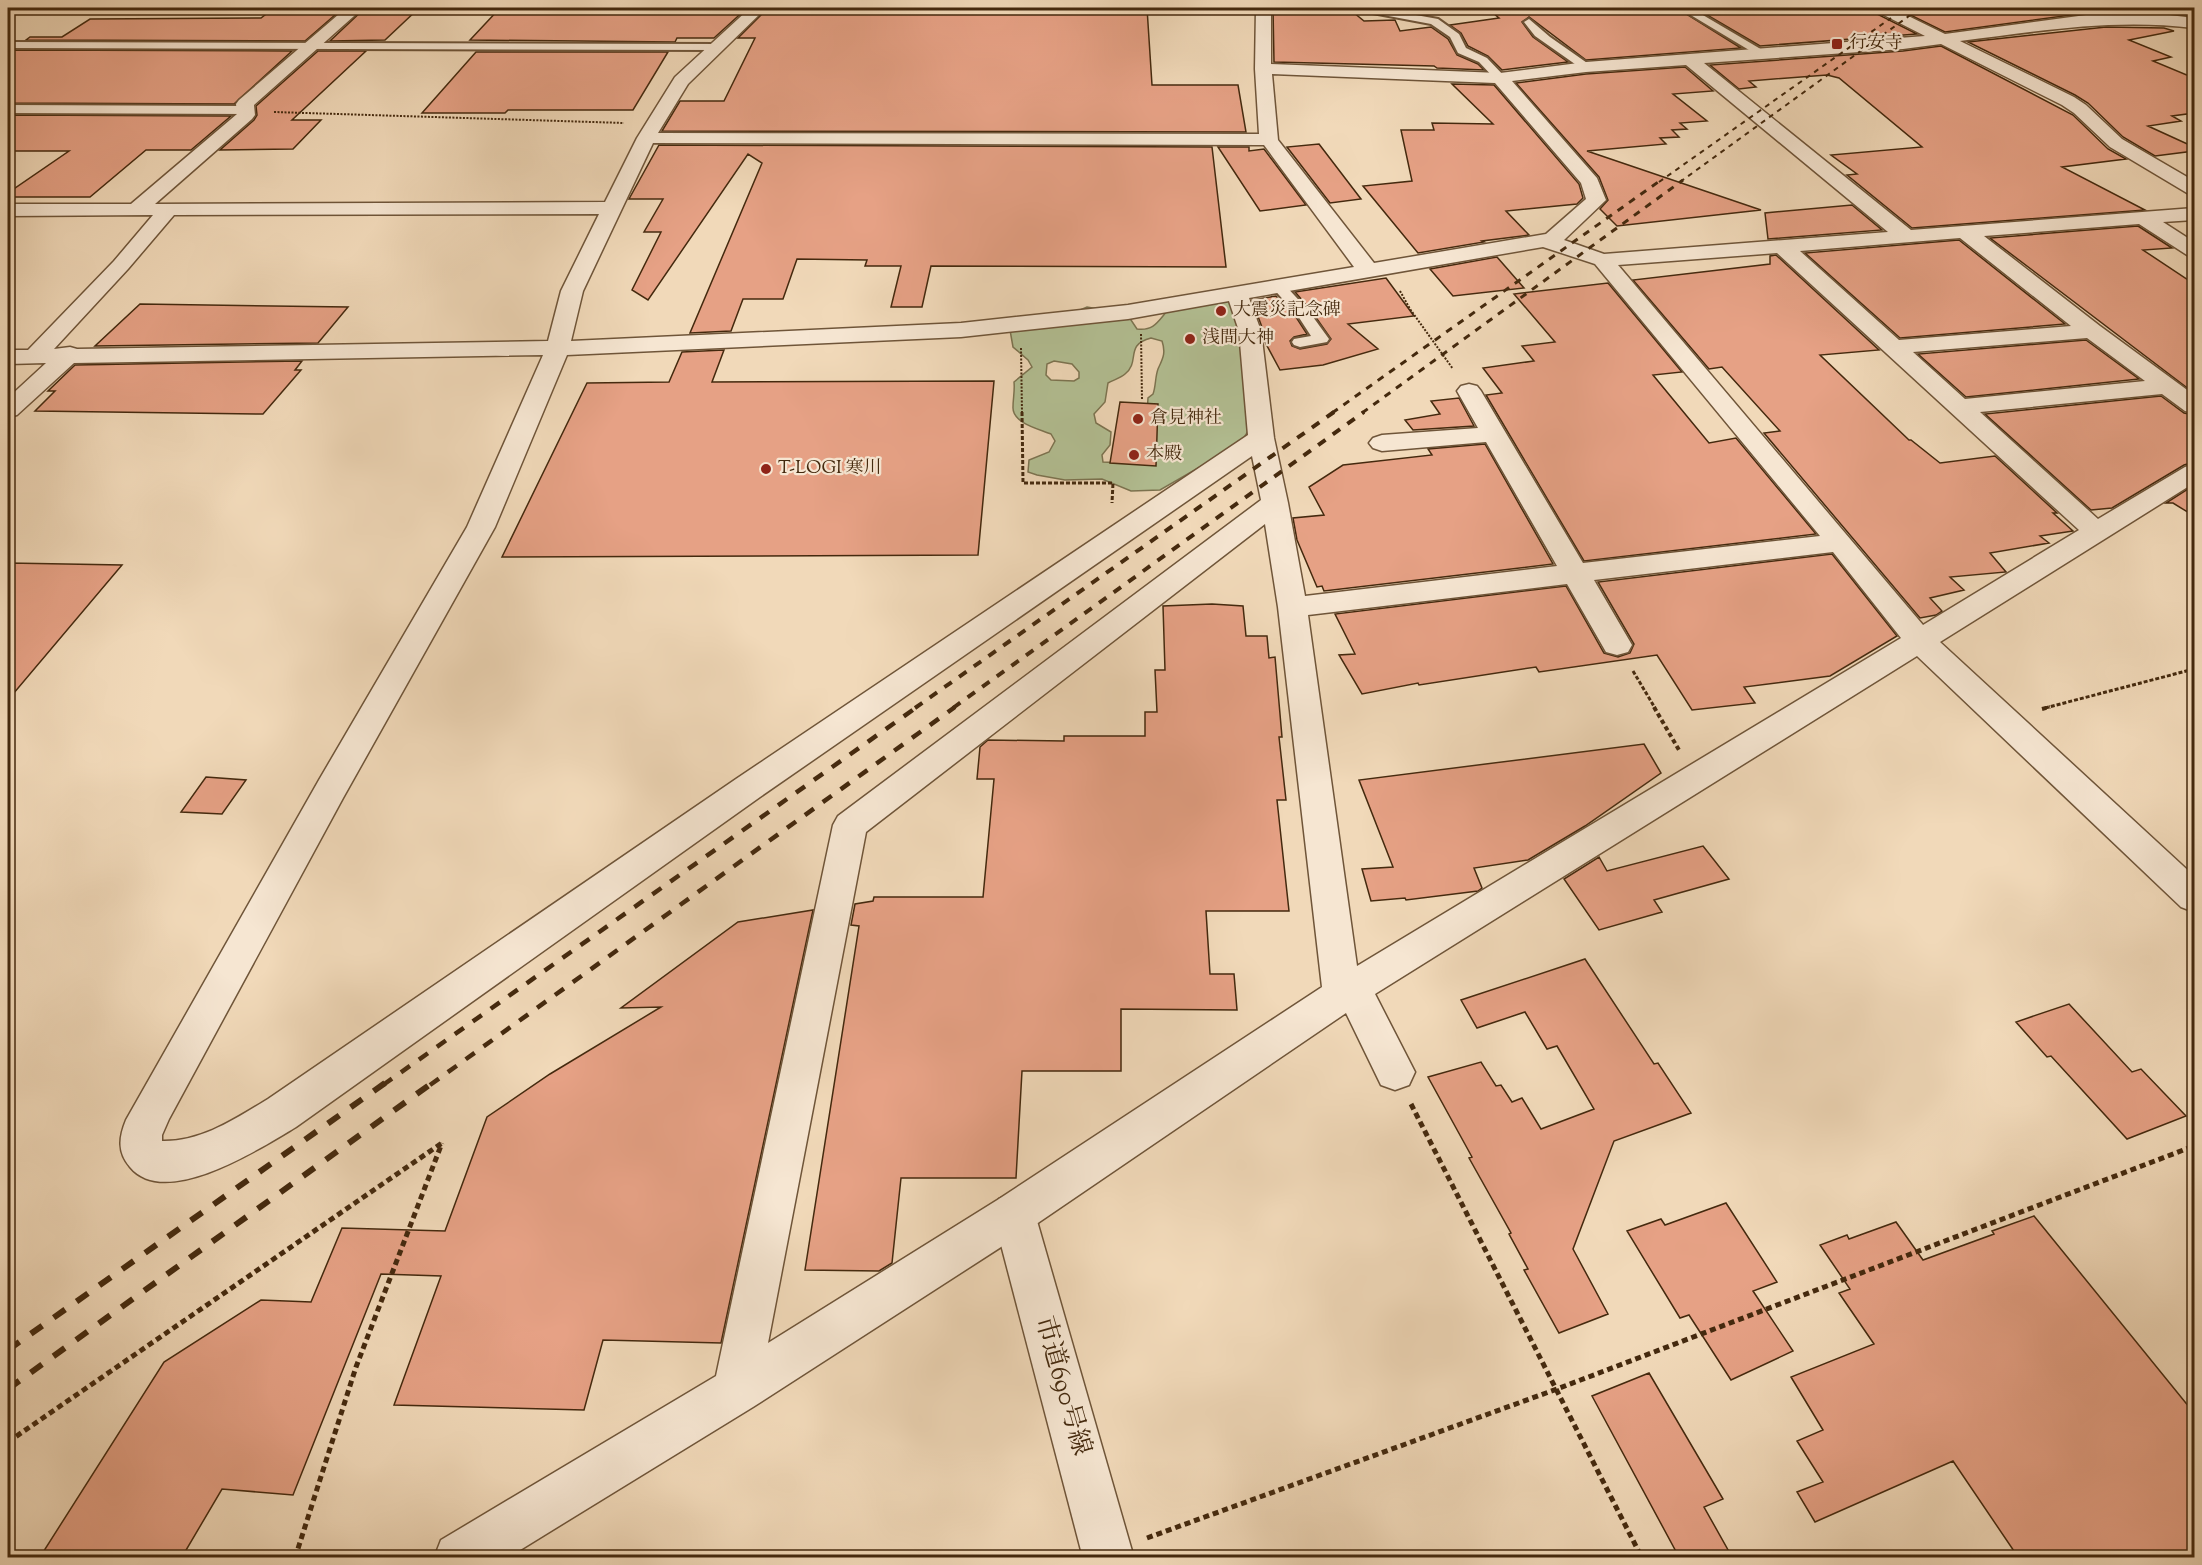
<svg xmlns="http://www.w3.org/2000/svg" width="2202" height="1565" font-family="'Sorts Mill Goudy','Noto Serif JP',serif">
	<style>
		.green { fill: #b3c094; stroke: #7c7451; stroke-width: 1.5; fill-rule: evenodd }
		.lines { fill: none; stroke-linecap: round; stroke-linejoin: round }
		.canal { fill: #9bbab1; fill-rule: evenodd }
		.building { fill: #e6a185; stroke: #44290e; stroke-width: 1.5 }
		.service-casing { stroke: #6f5539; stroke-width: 4 }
		.minor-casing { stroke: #6f5539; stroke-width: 3 }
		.tertiary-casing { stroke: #6f5539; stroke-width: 3 }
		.path-far3 { stroke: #44290e; stroke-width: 2; stroke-dasharray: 2 1.5; stroke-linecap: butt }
		.path-far2 { stroke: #44290e; stroke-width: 3; stroke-dasharray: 4 2; stroke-linecap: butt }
		.path-far1 { stroke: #44290e; stroke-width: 4; stroke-dasharray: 4.5 3; stroke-linecap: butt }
		.path { stroke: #44290e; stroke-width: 5; stroke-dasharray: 6 4; stroke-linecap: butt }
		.service { fill: #f6e6d2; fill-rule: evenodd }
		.minor { fill: #f6e6d2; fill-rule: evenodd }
		.tertiary { fill: #f6e6d2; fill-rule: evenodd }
		.rail-far4 { stroke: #44290e; stroke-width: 2; stroke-dasharray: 5 5; stroke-linecap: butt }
		.rail-far3 { stroke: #44290e; stroke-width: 3; stroke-dasharray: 7 7; stroke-linecap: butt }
		.rail-far2 { stroke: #44290e; stroke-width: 4; stroke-dasharray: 9 9; stroke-linecap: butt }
		.rail-far1 { stroke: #44290e; stroke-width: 4.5; stroke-dasharray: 11 11; stroke-linecap: butt }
		.rail { stroke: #44290e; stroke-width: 6; stroke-dasharray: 14 14; stroke-linecap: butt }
		.poi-dot { fill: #8f2418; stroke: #f6e6d2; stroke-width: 2 }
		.labels { text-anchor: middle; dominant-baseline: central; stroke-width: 4.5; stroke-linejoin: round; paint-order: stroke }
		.far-poi-label { font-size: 18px; fill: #44290e; stroke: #f6e6d2; text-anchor: start }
		.near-street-label { font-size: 26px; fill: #44290e; stroke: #f6e6d2 }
	</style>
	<rect width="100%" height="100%" fill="#f1d9b9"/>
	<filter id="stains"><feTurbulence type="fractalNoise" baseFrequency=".00333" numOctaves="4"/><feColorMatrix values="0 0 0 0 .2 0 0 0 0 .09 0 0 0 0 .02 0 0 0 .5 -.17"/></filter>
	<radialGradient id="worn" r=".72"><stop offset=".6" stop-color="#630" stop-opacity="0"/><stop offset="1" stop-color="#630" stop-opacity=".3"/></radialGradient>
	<path class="green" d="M1226,300L1237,303L1252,425L1240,444L1160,490L1131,491L1102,479L1065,480L1037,475L1028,472L1029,460L1049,452L1055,441L1051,434C1039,429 1012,423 1013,407C1013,398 1015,391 1014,382L1032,367L1028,360L1013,347L1010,330L1066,316L1087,307L1127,314L1137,329C1153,331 1157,323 1167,311ZM1151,338L1162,341C1166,353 1163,358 1158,369C1155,377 1156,386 1153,394L1148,398L1144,464L1103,462L1102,455L1110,445L1111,432L1096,423L1094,414L1105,402L1108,383C1113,380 1121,378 1125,374C1141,361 1124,345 1151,338ZM1054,361L1072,364L1079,372V378L1074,381L1051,380L1046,375L1047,364Z"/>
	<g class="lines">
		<path class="canal" d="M2158,8H2185L2194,10V21L2161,12Z"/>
	</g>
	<path class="building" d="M274,8H343L305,41L26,40L30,37H62L90,19L261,18Z
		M365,8H419L385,40L330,41Z
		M500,8H747L714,38H677L675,42L470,40Z
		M768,8H1147L1152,85H1238L1246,132L662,131L680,101H724L755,38H738Z
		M1273,8H1348L1364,21L1395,20L1400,31L1431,27L1448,39L1457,55L1478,64L1484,70L1437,68L1434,66L1274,62Z
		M1487,8H1677L1741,48L1586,60L1529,17L1522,22L1533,37L1568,62L1502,70L1488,56L1468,46L1461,33L1450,25L1499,18Z
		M1695,8H1872L1875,13L1917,34L1760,46Z
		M1896,8H2119L2129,11L2086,13L1945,32Z
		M2106,27L2164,28L2174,31L2129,40L2171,57L2153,61L2194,78V113L2172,116L2181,121L2148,126L2194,147V151L2155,156L2123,137L2088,103L2075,95L1968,42Z
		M1941,46L2073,115L2108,149L2126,159L2062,167L2145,210L1912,228L1847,175L1857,174L1831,155L1922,147L1839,78L1827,75L1749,81L1756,87L1739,89L1710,65L1903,51Z
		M10,50L292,51L234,104L8,103V52Z
		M318,51H366L292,120H321L293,149L220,150L254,120L257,115L256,106Z
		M476,52H668L633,110H508L505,113H422Z
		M1685,67L1713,91L1673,94L1707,121L1680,123L1687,129L1672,130L1679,137L1660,138L1666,144L1587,151L1761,210L1617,226L1600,209L1608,200L1599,177L1516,83L1586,74Z
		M1452,84L1494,85L1579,184L1583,198L1577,204L1506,211L1529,235L1482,241L1484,242L1418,253L1363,186L1412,181L1401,130H1434L1432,123L1493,124Z
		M8,115L231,116L191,150H146L90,197H8V193L69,151H8Z
		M1319,144L1361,199L1330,203L1287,147Z
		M659,145L1212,147L1226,267L931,266L922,307H891L901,266H865L867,260L797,259L783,299H743L731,331L690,333L762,163L748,154L648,300L632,290L661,232H644L663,199H629Z
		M1218,147H1249V151L1264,149L1306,205L1260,211Z
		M1852,205L1882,230L1768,239L1765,213Z
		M2138,226L2172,248L2143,250L2194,284V393L1990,238Z
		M1959,240L2065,324L1900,338L1805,253Z
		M1776,255L1879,350L1820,355L1909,440H1911L1940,463L1995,456L2057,513H2053L2073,531L2040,536L2049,543L1990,553L2006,572L1950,577L1964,590L1930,598L1942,611L1936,615L1920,618L1764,433L1780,431L1722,367L1709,369L1633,280L1770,264V256Z
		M1497,257L1524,288L1453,296L1430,269Z
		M1386,278L1414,316L1348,324L1378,349L1323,365L1280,370L1265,342L1263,330L1252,300L1276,296L1296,317L1307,334L1294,337L1290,341L1292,346L1300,349L1327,344L1331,339L1310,309L1295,292Z
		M1608,283L1682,372L1653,375L1709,443L1736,438L1816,534L1584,561L1486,395L1502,393L1483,368L1534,361L1522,346L1555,342L1514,294Z
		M140,304L348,307L318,343L95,346Z
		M2086,340L2139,379L1966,397L1918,354Z
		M724,350L712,382L994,381L978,555L502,557L587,383L669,382L682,352Z
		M302,361L295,370H301L263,414L35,411L55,391H48L75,365Z
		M2161,396L2184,413L2194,415V462L2184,465L2112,508L2091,510L1985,414Z
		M1459,398L1474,426L1413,430L1405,420L1440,414L1431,401Z
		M1120,402L1158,404L1156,466L1110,463Z
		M1485,444L1553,564L1324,591L1322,586L1317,587L1297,540L1293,518L1324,515L1309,487L1343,465L1432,455L1428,449Z
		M2194,485V516L2173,503H2166Z
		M1832,554L1897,636L1830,676L1744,687L1755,703L1692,710L1657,655L1539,672L1536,667L1419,685L1418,683L1362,694L1339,655L1355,654L1335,614L1566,586L1604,653L1618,657L1630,653L1634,644L1598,582Z
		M8,563L122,565L8,700Z
		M1212,604L1243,606L1246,636H1267L1269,658L1275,657L1282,737H1279L1286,800H1277L1289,911H1206L1210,974H1234L1237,1010L1121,1009V1071H1022L1016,1178H901L892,1263L879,1271L805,1270L859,926L851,925L855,904L873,901L874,897H983L994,779H977L980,747L988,740L1064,741V736H1145V712H1157L1155,670H1165L1163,606Z
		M1644,744L1661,773L1585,826L1528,860L1474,868L1482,888L1478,891L1406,900L1405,898L1371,901L1362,869L1393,867L1359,780Z
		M206,777L246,780L222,814L181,812Z
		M1703,846L1729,879L1654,900L1662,912L1599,930L1564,879L1599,857L1607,871Z
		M813,910L721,1343L603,1340L584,1410L394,1405L441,1276L381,1274L293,1495L222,1489L182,1557H40L164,1362L261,1300L311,1302L342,1228L445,1231L487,1117L550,1074L661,1007L621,1008L738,922Z
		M1585,959L1654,1064L1658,1063L1691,1113L1614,1141L1573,1249L1608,1314L1559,1333L1524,1270L1528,1269L1509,1234L1511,1233L1469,1158L1472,1157L1428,1077L1481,1062L1496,1086L1501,1085L1512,1102L1522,1098L1541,1129L1594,1109L1557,1046L1547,1049L1525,1012L1477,1028L1461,1000Z
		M2069,1004L2132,1072L2141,1069L2186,1116L2127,1139L2051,1056L2047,1057L2016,1022Z
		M1726,1203L1777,1282L1753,1291L1793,1351L1731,1380L1689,1315L1680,1318L1627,1231L1661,1219L1665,1225Z
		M2034,1216L2194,1413V1557H2018L1953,1461L1815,1522L1797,1492L1823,1482L1797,1441L1823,1430L1791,1377L1874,1344L1839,1293L1850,1289L1820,1245L1847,1235L1849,1239L1896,1222L1923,1260L1994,1234L1992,1231Z
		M1649,1373L1723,1499L1704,1507L1732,1557H1679L1592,1396Z"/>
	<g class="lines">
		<defs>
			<path id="service" d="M1357,8H1377L1438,19L1459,34L1466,48L1487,58L1506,78L1504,80H1496L1479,62L1458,53L1450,37L1431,24L1362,11Z
				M1679,8H1691L1769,54L1767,56H1759Z
				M1529,19L1550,37L1590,65V69H1582L1535,36L1524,22Z
				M8,42L719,44L724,47L719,50L8,48Z
				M8,105L247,106L253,110L247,114L8,113Z
				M1277,281L1282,282L1308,310L1329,339L1327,342L1300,347L1294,345L1292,342L1294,339L1311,336L1298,316L1270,285Z"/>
			<path id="minor" d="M346,8H363L254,105L255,115L252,119L155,204L605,202L637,138L675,77L750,8H766L688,84L658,133L1259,134L1255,69L1256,8H1271V64L1500,73L1586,62L1925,36L1876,11L1874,8H1892L1945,34L2086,15L2153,13L2194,18V28C2113,18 2041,31 1960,41L2074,97L2086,105L2122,139L2194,181V195L2187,193L2110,147L2074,113L2062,105L1941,44L1903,49L1704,63L1911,230L2194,208V220L2163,222L2194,242V257L2187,255L2139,224L1984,236L2100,326L2194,395V413L2185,411L2162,394L1980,412L2098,519L2185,467L2194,464V483L1940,642L2194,876V912L2181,907L1917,656L1375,994L1415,1072L1409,1085L1395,1090L1381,1085L1346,1013L1029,1229L753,1407L507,1558H434L441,1540L716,1376L833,825L838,816L1261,500L1252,456L760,797L296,1127C261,1148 165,1210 130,1167C117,1152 119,1137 126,1120L319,780L467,527L543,355L74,363L17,415L8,417V398L46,363L8,364V350H28L114,261L153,215L8,216V204H131L237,114L236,104L239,100ZM1686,65L1888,232L1604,254L1564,240L1606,200L1597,178L1512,81L1586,72ZM1272,74L1495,83L1581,183L1586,199L1546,234L1374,263L1278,140ZM653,143L1264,145L1354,267L1128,305L961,323L571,341L583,291ZM599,214L561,291L548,341L77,349L70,347L54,349L128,269L174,215ZM1960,238L2071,326L1899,340L1800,251ZM1543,247L1595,264L1820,536L1583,563L1481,391L1477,386L1469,384L1461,386L1457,391L1478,428L1382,435L1373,438L1369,443L1373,448L1382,451L1486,442L1557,566L1305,596L1288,503L1274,438L1261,331L1249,298ZM1777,253L2079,530L1923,625L1618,265ZM1229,301L1239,331L1248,435L736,779L268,1099C235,1119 201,1142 162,1141V1135L169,1119L343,798L495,527L567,355L961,337L1128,319ZM2087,338L2145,381L1965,399L1913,352ZM1265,524L1278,607L1322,987L999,1199L768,1343L866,832ZM1833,552L1901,638L1357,966L1308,615L1567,584L1606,652L1617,655L1628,652L1632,645L1594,580Z"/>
			<path id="tertiary" d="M1014,1193L1029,1199L1035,1214L1134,1558H1083L993,1214L999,1199Z"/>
		</defs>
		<use href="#service" class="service-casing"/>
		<use href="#minor" class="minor-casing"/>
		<use href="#tertiary" class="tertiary-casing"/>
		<path class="path-far3" d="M274,112L624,123
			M1400,291L1410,309L1453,369
			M1141,334L1142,400
			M1021,348L1022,413"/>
		<path class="path-far2" d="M1022,412L1023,483H1113L1112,503
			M1633,671L1655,708
			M2045,708L2194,669"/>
		<path class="path-far1" d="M1654,707L1679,750
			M2042,709L2050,707"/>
		<path class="path" d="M1411,1104L1642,1558
			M8,1442L442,1143
			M1147,1538L1557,1389L2194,1146
			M295,1558L356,1367L442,1143"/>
		<use href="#service" class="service"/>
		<use href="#minor" class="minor"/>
		<use href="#tertiary" class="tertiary"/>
		<path class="rail-far4" d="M1659,182L1891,18
			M1680,182L1920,8"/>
		<path class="rail-far3" d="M1332,413L1661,180
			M1362,413L1683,180"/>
		<path class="rail-far2" d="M915,708L1334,412
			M953,708L1364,412"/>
		<path class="rail-far1" d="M383,1085L917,707
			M430,1085L955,707"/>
		<path class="rail" d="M8,1350L385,1083
			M8,1389L432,1083"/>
	</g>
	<g class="poi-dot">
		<rect x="1831" y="38" width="12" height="12" rx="3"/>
		<circle cx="1221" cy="311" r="6"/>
		<circle cx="1190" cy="339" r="6"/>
		<circle cx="1138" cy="419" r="6"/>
		<circle cx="1134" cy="455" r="6"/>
		<circle cx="766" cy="469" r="6"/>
	</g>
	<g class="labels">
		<g class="far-poi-label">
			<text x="1849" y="44">行安寺</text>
			<text x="1233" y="311">大震災記念碑</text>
			<text x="1202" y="339">浅間大神</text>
			<text x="1150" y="419">倉見神社</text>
			<text x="1146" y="455">本殿</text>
			<text x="778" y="469">T-LOGI 寒川</text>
		</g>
		<g class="near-street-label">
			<text transform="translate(1062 1386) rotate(74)">市道690号線</text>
		</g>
	</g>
	<rect width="2202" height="1565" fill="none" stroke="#f1d9b9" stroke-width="30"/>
	<rect x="9" y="9" width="2184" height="1547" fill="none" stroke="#44290e" stroke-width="3"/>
	<rect x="15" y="15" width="2172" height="1535" fill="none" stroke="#44290e" stroke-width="1.5"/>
	<rect width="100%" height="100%" filter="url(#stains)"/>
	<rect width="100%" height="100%" fill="url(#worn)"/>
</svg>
